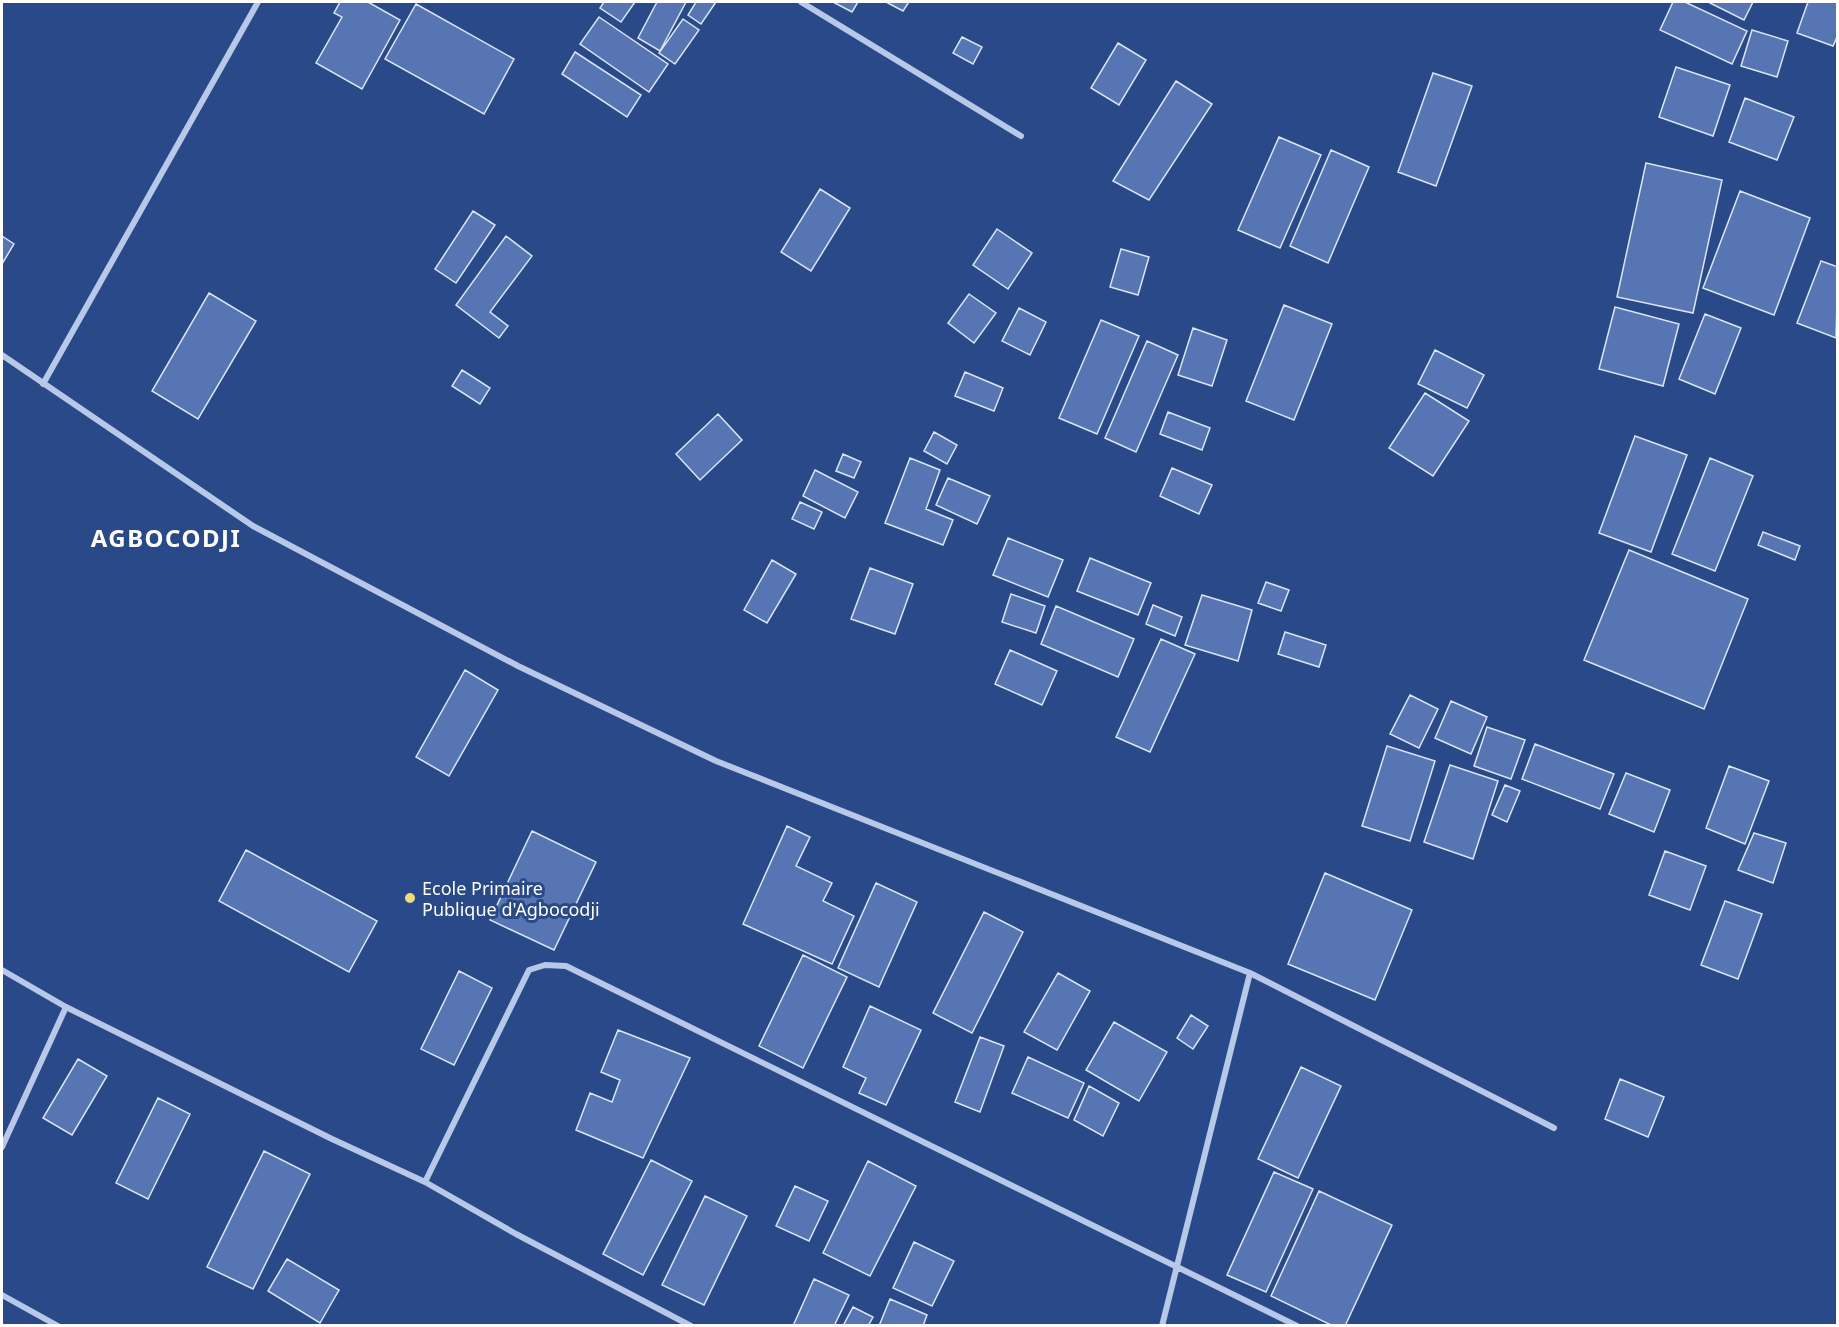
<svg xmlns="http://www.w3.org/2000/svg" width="1839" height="1327" font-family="'Noto Sans',sans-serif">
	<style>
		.building { fill: #5675b2; stroke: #dae4f7; stroke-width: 1.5 }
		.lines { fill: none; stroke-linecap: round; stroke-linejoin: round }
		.street { stroke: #b7c8e9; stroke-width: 6 }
		.poi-dot { fill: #f0db7e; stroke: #294989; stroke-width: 2 }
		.labels { text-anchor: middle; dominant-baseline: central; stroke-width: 6; stroke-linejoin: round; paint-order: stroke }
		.poi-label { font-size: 18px; fill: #fff; stroke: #294989; text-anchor: start }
		.district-label { font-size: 24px; font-weight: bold; letter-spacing: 1.5px; fill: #fff; stroke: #294989 }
	</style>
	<rect width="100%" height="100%" fill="#294989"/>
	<path class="building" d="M340,2H368L400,20L362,89L316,63L342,17L334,13Z
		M604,2H635L621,22L600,8Z
		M657,2H686L660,51L638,38Z
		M696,2H716L701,24L688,15Z
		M833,2H858L852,12Z
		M886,2H909L903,11Z
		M1673,2H1685L1747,31L1732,64L1660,30Z
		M1710,2H1753L1744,20L1710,3Z
		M1808,2H1838V35L1833,46L1797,33Z
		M416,4L514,59L484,114L385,59Z
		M599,17L668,64L649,92L580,44Z
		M683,19L699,30L675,64L659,53Z
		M1752,30L1788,41L1777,77L1741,66Z
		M962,37L982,47L973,64L953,53Z
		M1118,43L1146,60L1119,105L1091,88Z
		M575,52L641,95L627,117L562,74Z
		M1676,67L1730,85L1713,136L1659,117Z
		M1433,73L1472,86L1436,186L1398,172Z
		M1176,81L1212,104L1149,200L1113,181Z
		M1745,98L1794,117L1777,160L1729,142Z
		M1279,137L1321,155L1280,248L1238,230Z
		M1331,150L1369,167L1328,263L1290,246Z
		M1646,163L1722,180L1693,313L1617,297Z
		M820,189L850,208L811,271L781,252Z
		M1740,191L1810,218L1774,315L1703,288Z
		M473,211L495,225L456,283L435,269Z
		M997,229L1032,253L1008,289L973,265Z
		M2,236L14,244L2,264Z
		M506,236L532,256L490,312L508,326L499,338L456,305Z
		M1121,249L1149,257L1138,295L1110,287Z
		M1821,261L1838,267L1836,338L1797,323Z
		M209,293L256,321L198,419L152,391Z
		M969,294L996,313L974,343L948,323Z
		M1284,305L1332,324L1294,420L1246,401Z
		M1615,307L1679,324L1663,386L1599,369Z
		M1019,308L1046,322L1030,355L1002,341Z
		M1705,314L1741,328L1715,394L1679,379Z
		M1101,320L1139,336L1097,434L1059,418Z
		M1193,328L1227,340L1212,386L1178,375Z
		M1147,341L1178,355L1136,452L1105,438Z
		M1435,350L1484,375L1467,408L1418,384Z
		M462,370L490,388L480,404L452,386Z
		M965,372L1003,388L994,411L955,396Z
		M1425,393L1469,421L1433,476L1389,448Z
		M1168,412L1210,428L1202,450L1160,434Z
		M718,414L742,440L700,480L676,454Z
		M934,432L957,445L947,464L924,451Z
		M1635,436L1687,455L1651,552L1599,533Z
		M843,454L861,462L854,478L836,471Z
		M910,458L940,470L926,509L953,520L943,545L885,523Z
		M1710,458L1753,476L1715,571L1672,554Z
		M1172,468L1212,485L1199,514L1160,496Z
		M815,470L858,492L845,518L803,496Z
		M948,478L990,496L977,524L936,505Z
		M800,502L822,512L814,529L792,519Z
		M1763,532L1800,546L1795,560L1758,545Z
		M1008,538L1063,560L1048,597L993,575Z
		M1629,550L1748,599L1704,709L1584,660Z
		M1090,558L1151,583L1138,615L1077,591Z
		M772,560L796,574L767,623L744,610Z
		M870,568L913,584L895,634L851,619Z
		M1266,582L1289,590L1281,611L1258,603Z
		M1011,594L1045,606L1036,633L1002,622Z
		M1202,595L1252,610L1238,661L1185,645Z
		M1153,605L1182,617L1175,636L1146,624Z
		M1056,606L1134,639L1118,677L1041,644Z
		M1285,632L1326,645L1319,667L1278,654Z
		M1161,639L1195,654L1150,752L1116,737Z
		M1010,650L1057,671L1042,705L995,684Z
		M465,670L498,690L449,776L416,757Z
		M1410,695L1438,709L1419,748L1390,734Z
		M1451,701L1487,717L1471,754L1435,738Z
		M1487,727L1525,740L1511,779L1474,766Z
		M1535,744L1614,774L1600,809L1522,779Z
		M1387,746L1435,761L1410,841L1362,826Z
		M1450,765L1498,781L1473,859L1424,842Z
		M1729,766L1769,781L1745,844L1706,828Z
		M1626,773L1670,790L1654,832L1609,814Z
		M1505,785L1520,791L1507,822L1492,815Z
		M787,826L810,837L796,866L832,883L823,901L854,916L832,964L743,924Z
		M532,831L596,862L554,950L490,920Z
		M1754,833L1786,843L1773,883L1738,870Z
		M246,850L377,921L349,972L219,901Z
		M1665,851L1706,866L1690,910L1649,895Z
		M1325,873L1412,910L1375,1000L1288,964Z
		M876,883L917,902L879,987L838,968Z
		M1725,901L1762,914L1738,979L1701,965Z
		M984,912L1023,932L972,1033L933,1013Z
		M803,955L847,977L803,1068L759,1046Z
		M459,971L492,988L454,1065L421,1049Z
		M1058,973L1090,991L1057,1050L1024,1032Z
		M870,1006L921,1030L886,1105L859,1093L866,1078L843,1067Z
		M1191,1015L1208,1026L1193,1049L1177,1038Z
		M1114,1022L1167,1052L1139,1101L1086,1070Z
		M618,1030L690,1058L643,1158L576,1130L590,1093L612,1102L620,1080L601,1072Z
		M980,1037L1004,1046L980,1112L955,1102Z
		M1028,1057L1084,1083L1068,1118L1012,1093Z
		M78,1059L107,1076L72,1135L43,1118Z
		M1301,1067L1341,1086L1298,1178L1258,1159Z
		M1620,1079L1664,1097L1648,1137L1605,1119Z
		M1089,1086L1119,1103L1103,1136L1074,1120Z
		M158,1098L190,1114L148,1199L116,1183Z
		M264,1151L310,1174L253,1289L207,1267Z
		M651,1160L692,1181L643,1275L603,1254Z
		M868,1161L916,1186L870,1276L823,1253Z
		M1274,1172L1313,1189L1266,1292L1227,1275Z
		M795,1186L828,1201L809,1241L776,1226Z
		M1319,1191L1392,1225L1345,1326H1333L1271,1296Z
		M705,1196L747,1216L704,1305L662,1285Z
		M914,1242L954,1261L932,1306L893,1288Z
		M287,1259L339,1290L320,1323L268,1291Z
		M814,1279L849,1295L834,1326H793Z
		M890,1299L927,1315L923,1326H879Z
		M853,1307L873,1317L868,1326H843Z"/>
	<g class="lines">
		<path class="street" d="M801,2L1021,136
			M2,355L253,526L518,666L716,761L1250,973L1554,1128
			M43,384L258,2
			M2,970L66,1007L332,1139L425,1182L516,1234L691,1326
			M2,1147L66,1007
			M425,1182L529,970L545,965L566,966L1297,1326
			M2,1295L58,1326
			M1162,1326L1250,973"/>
	</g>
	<circle class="poi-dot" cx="410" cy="898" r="6"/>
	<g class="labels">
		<g class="poi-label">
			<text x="422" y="888">Ecole Primaire<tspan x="422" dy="21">Publique d'Agbocodji</tspan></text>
		</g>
		<g class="district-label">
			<text x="166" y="537">AGBOCODJI</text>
		</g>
	</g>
	<rect width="1839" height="1327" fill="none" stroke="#ffffff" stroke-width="6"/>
</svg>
